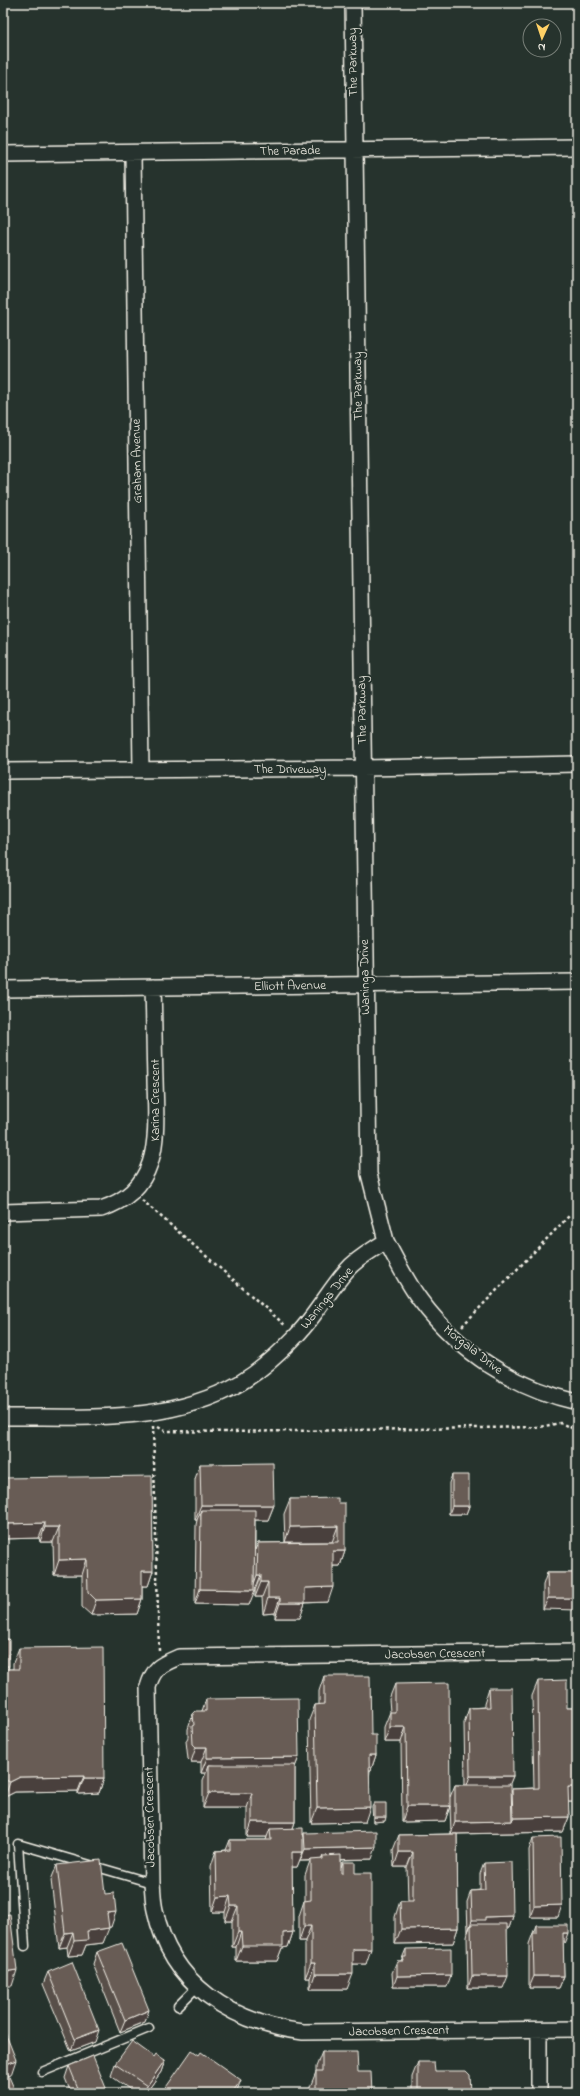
<svg xmlns="http://www.w3.org/2000/svg" width="580" height="2096" font-family="'Indie Flower',sans-serif">
	<style>
		.lines { fill: none; stroke-linecap: round; stroke-linejoin: round }
		.lane-casing { stroke: #f4f1e8; stroke-width: 11 }
		.street-casing { stroke: #f4f1e8; stroke-width: 18 }
		.path { stroke: #f4f1e8; stroke-width: 2.5; stroke-dasharray: 3 3; stroke-linecap: butt }
		.lane { stroke: #26332d; stroke-width: 8 }
		.street { stroke: #26332d; stroke-width: 15 }
		.wall { fill: #594f49; stroke: #f4f1e8 }
		.shaded-wall { fill: #49403c; stroke: #f4f1e8 }
		.building { fill: #685c55; stroke: #f4f1e8 }
		.labels { text-anchor: middle; dominant-baseline: central; stroke-width: 4; stroke-linejoin: round; paint-order: stroke }
		.street-label { font-size: 13px; fill: #f4f1e8; stroke: #26332d }
	</style>
	<rect width="100%" height="100%" fill="#26332d"/>
	<filter id="ink" filterUnits="userSpaceOnUse"><feTurbulence type="fractalNoise" baseFrequency=".025" numOctaves="2"/><feDisplacementMap in="SourceGraphic" scale="8" xChannelSelector="R" yChannelSelector="G"/><feConvolveMatrix kernelMatrix="1 2 1 2 8 2 1 2 1" color-interpolation-filters="sRGB"/></filter>
	<g filter="url(#ink)">
		<g class="lines">
			<defs>
				<path id="lane" d="M25,1946L18,1844L152,1883
					M178,2006L197,1987
					M42,2072L149,2028"/>
				<path id="street" d="M133,153L141,770
					M3,154L577,147
					M3,771L363,768L577,764
					M3,989L577,982
					M3,1212L101,1209C164,1189 156,1132 155,1079C154,1048 154,1018 153,987
					M386,1241C397,1261 407,1283 421,1301C459,1352 515,1388 577,1402
					M3,1417C82,1416 168,1425 240,1383C258,1372 278,1355 293,1339C314,1319 328,1291 347,1270C357,1258 373,1250 386,1241L369,1174L353,3
					M577,1652L179,1657C160,1665 154,1667 148,1687L152,1883C153,1892 153,1902 155,1910C171,1985 232,2023 303,2032L577,2029
					M539,2030V2093"/>
			</defs>
			<use href="#lane" class="lane-casing"/>
			<use href="#street" class="street-casing"/>
			<path class="path" d="M142,1200L286,1326
				M462,1326L570,1215
				M153,1426L159,1651
				M158,1427L165,1431L229,1432L540,1427L560,1423L577,1430"/>
			<use href="#lane" class="lane"/>
			<use href="#street" class="street"/>
		</g>
		<path class="wall" d="M200,1464L274,1505L268,1520H255V1550L258,1543L332,1542H285L284,1514L290,1499L338,1503L345,1551L340,1566H333L328,1602L305,1603L300,1618H275V1613L263,1614L262,1597H255V1590H254L249,1605L195,1604L196,1525L197,1520H195V1479Z
			M452,1475L469,1506L466,1514H449V1483Z
			M3,1478L153,1571L148,1586H142V1599L137,1614L91,1615L82,1607V1575H54L53,1542H40L39,1538L3,1539Z
			M547,1573H577L543,1609V1585Z
			M3,1639L8,1669H13V1663L19,1648L104,1778L99,1793L78,1794V1791L15,1792L5,1797L3,1796Z
			M324,1676L371,1735L376,1755L371,1770H370L365,1822L311,1823L309,1720L315,1705H319V1691Z
			M538,1681L567,1708H576L577,1705V1802H568L569,1817L563,1832L457,1834L458,1928L453,1943L395,1944V1917L400,1901H408L407,1867H394L393,1850L399,1835L451,1834L450,1806L445,1821L402,1822L401,1742H384V1727L390,1712L389,1699L395,1684L450,1797L455,1785H465L464,1723L469,1708L484,1707V1704L489,1688L513,1776L509,1785L511,1792L512,1789L534,1788L532,1696Z
			M206,1699L299,1757L295,1767V1822L293,1828L303,1837L304,1833L372,1859L341,1860V1867L343,1862L355,1873L366,1964H353L347,1989H310V1978H305V1941H299V1916L304,1901H305V1875L310,1861H300V1859L297,1867H292L293,1932L288,1947L282,1948L277,1961H236V1947H232V1921H225V1912H212L211,1866L216,1851L226,1850L230,1840H266L267,1837H247V1808H203V1780L206,1773H201V1762H191L188,1759L186,1741L188,1737V1729L193,1714L202,1711Z
			M374,1803L385,1821L373,1822L372,1807Z
			M533,1838L558,1917H530L529,1850Z
			M484,1863L513,1916L509,1928H507L503,1988H468L467,1936L468,1932L467,1902L471,1891L480,1890V1874Z
			M57,1865L105,1894L111,1927H108L103,1943L86,1945L82,1955L68,1956L67,1947L59,1948L51,1880Z
			M536,1925L564,1944H563L564,1976L559,1988H529V1944Z
			M406,1949L447,1987H393L392,1973L397,1961H401Z
			M97,1952L145,2022L120,2032L93,1964Z
			M48,1972L95,2042L71,2051L43,1984Z
			M322,2052L358,2072L372,2093H310V2087L316,2072V2067Z
			M154,2057L165,2060L161,2072L146,2093H135L111,2076L115,2064Z
			M418,2062L435,2071L471,2093H412V2077Z
			M69,2066L108,2093H71L65,2078Z"/>
		<path class="shaded-wall" d="M201,1505H274L268,1520H201V1510L197,1520H195Z
			M452,1506H469L466,1514H449Z
			M45,1523L39,1538L3,1539V1524Z
			M338,1526L332,1542H285L290,1527Z
			M45,1527H59L53,1542H40Z
			M333,1551H345L340,1566H327Z
			M87,1559L82,1575H54L59,1560Z
			M142,1571H153L148,1586H136Z
			M257,1575H261L249,1605L195,1604L200,1589L252,1590Z
			M261,1582H268L262,1597H255Z
			M333,1587L328,1602L299,1603L305,1588Z
			M268,1598H280L275,1613L263,1614Z
			M548,1598H577V1610L543,1609Z
			M142,1599L137,1614L91,1615L96,1600Z
			M280,1603H305L300,1618H275Z
			M3,1666H9L5,1678H3Z
			M390,1727H406L401,1742H384Z
			M196,1747H207L201,1762H191Z
			M369,1755H376L371,1770H364Z
			M299,1757L293,1772L209,1765L206,1773H201L207,1758Z
			M84,1776L78,1791L15,1792L5,1797L10,1782L20,1777Z
			M470,1776H513L507,1791H465Z
			M84,1778H104L99,1793L78,1794Z
			M568,1787H577V1802H563Z
			M209,1793H252L247,1808H203Z
			M407,1806H450L445,1821L402,1822Z
			M370,1807L365,1822L311,1823L317,1808Z
			M374,1817H386L385,1821L373,1822Z
			M569,1817L563,1832L451,1834L455,1822L512,1821L513,1818Z
			M252,1822H295L290,1837L270,1829L267,1837H247Z
			M376,1847L372,1859L323,1860V1856L321,1860L300,1861L305,1849Z
			M292,1852H303L297,1867H286Z
			M399,1852H413L407,1867H394Z
			M230,1896L225,1912H212L217,1897Z
			M562,1905L558,1917H530L534,1906Z
			M231,1906H238L232,1921H225Z
			M116,1912L111,1927L101,1928L107,1913Z
			M513,1916L509,1928H482L471,1924L468,1932L472,1920L485,1917Z
			M304,1926H311L305,1941H299Z
			M109,1928L103,1943L86,1945L82,1955L68,1956L74,1941L87,1931Z
			M458,1928L453,1943L395,1944L401,1929Z
			M73,1932L67,1947L59,1948L65,1933Z
			M238,1932H241L236,1947H232Z
			M293,1932L288,1947L282,1948L277,1961H236L242,1946L283,1933Z
			M563,1933H568L564,1944L559,1945Z
			M353,1949H371L366,1964H347Z
			M311,1963H315L310,1978H305Z
			M17,1970L12,1986H3V1972Z
			M315,1974H353L347,1989H310Z
			M451,1975L447,1987H393L397,1976Z
			M472,1976H508L503,1988H468Z
			M534,1976H564L559,1988H529Z
			M149,2010L145,2022L120,2032L125,2020Z
			M99,2030L95,2042L71,2051L75,2039Z
			M16,2060L11,2075L3,2078L4,2065Z
			M165,2060L161,2072L146,2093H144L147,2086Z
			M241,2080L236,2093H228Z"/>
		<path class="building" d="M273,1463L274,1505H201L200,1464Z
			M452,1475H469V1506H452Z
			M152,1476L153,1571H142V1599L96,1600L88,1592L87,1559L59,1560V1527H45V1523L3,1524V1478Z
			M338,1498V1503H345V1551H333V1587L305,1588V1603H280V1598H268V1582H261V1575H257L258,1543L338,1542V1526L290,1527V1499Z
			M201,1510H255L254,1590L200,1589Z
			M547,1573H577V1598H548Z
			M3,1639H9V1666H3Z
			M103,1647L104,1778H84V1776L20,1777L10,1782L3,1779V1669H19V1648Z
			M324,1676H370L371,1735H376V1755H369L370,1807L317,1808L315,1705L324,1704Z
			M567,1680V1708H577V1787H568L569,1817L513,1818L512,1789L539,1788L538,1681Z
			M449,1683L450,1806H407L406,1727H390V1712H395V1684Z
			M489,1688H512L513,1776H470L469,1708L490,1707Z
			M298,1698L299,1757L207,1758V1747H196L193,1744L192,1726L194,1725L193,1714L196,1711H206V1699Z
			M209,1765H295V1822H252V1793H209Z
			M455,1785H511L512,1821L455,1822Z
			M374,1803H386V1817H374Z
			M303,1828V1852H292L293,1932L283,1933V1946H242L241,1932H238V1906H231L230,1896L217,1897L216,1851L230,1850V1840H271L270,1829Z
			M376,1831V1847L305,1849L304,1833Z
			M457,1834L458,1928L401,1929L400,1901H413V1852H399V1835Z
			M561,1837L562,1905L534,1906L533,1838Z
			M3,1849L5,1865H3Z
			M341,1855V1873H343V1862H355V1873H371V1949H353V1974H315V1963H311V1926H304V1901L311,1900V1860L323,1859V1856Z
			M101,1860L105,1894L114,1893L116,1912L107,1913L109,1928L87,1931L88,1940L74,1941L73,1932L65,1933L57,1865Z
			M512,1862L513,1916L485,1917V1920H472L471,1891L485,1890L484,1863Z
			M10,1914L17,1970L3,1972V1915Z
			M471,1924H507L508,1976H472Z
			M536,1925H568V1933H563L564,1976H534L533,1933H536Z
			M122,1943L149,2010L125,2020L97,1952Z
			M451,1948V1975L397,1976V1961H404L403,1957H406V1949Z
			M72,1962L99,2030L75,2039L48,1972Z
			M3,2027L16,2060L4,2065L16,2093H3Z
			M132,2041L154,2057L156,2054L165,2060L147,2086L115,2064Z
			M192,2050L199,2055L201,2052L241,2080L232,2093H162Z
			M322,2052H357L358,2072H371L372,2093H316V2072H322Z
			M93,2056L108,2093H80L69,2066Z
			M418,2062H434L435,2071H466L470,2075L471,2093H418Z"/>
	</g>
	<g class="labels">
		<g class="street-label">
			<text transform="translate(353 62) rotate(-91)">The Parkway</text>
			<text transform="translate(290 151) rotate(-1)">The Parade</text>
			<text transform="translate(358 386) rotate(-91)">The Parkway</text>
			<text transform="translate(137 461) rotate(-91)">Graham Avenue</text>
			<text transform="translate(362 710) rotate(-91)">The Parkway</text>
			<text x="290" y="769">The Driveway</text>
			<text transform="translate(365 977) rotate(-91)">Waninga Drive</text>
			<text transform="translate(290 986) rotate(-1)">Elliott Avenue</text>
			<text transform="translate(155 1100) rotate(-90)">Karina Crescent</text>
			<text transform="translate(327 1298) rotate(-51)">Waninga Drive</text>
			<text transform="translate(473 1350) rotate(38)">Morgala Drive</text>
			<text transform="translate(435 1654) rotate(-1)">Jacobsen Crescent</text>
			<text transform="translate(150 1817) rotate(-91)">Jacobsen Crescent</text>
			<text transform="translate(399 2031) rotate(-1)">Jacobsen Crescent</text>
		</g>
	</g>
	<rect width="580" height="2096" fill="none" stroke="#26332d" stroke-width="16"/>
	<rect x="8" y="8" width="564" height="2080" fill="none" stroke="#f4f1e8" stroke-width="1.5" filter="url(#ink)"/>
	<g transform="translate(542 38) rotate(183)"><circle r="19" fill="#26332d" stroke="#787f78"/>
	<path d="M0-3L7 15L0 10L-7 15Z" fill="#ffd166"/>
	<text y="-6" font-size="11" font-weight="bold" text-anchor="middle" fill="#f4f1e8">N</text>
	</g>
</svg>
